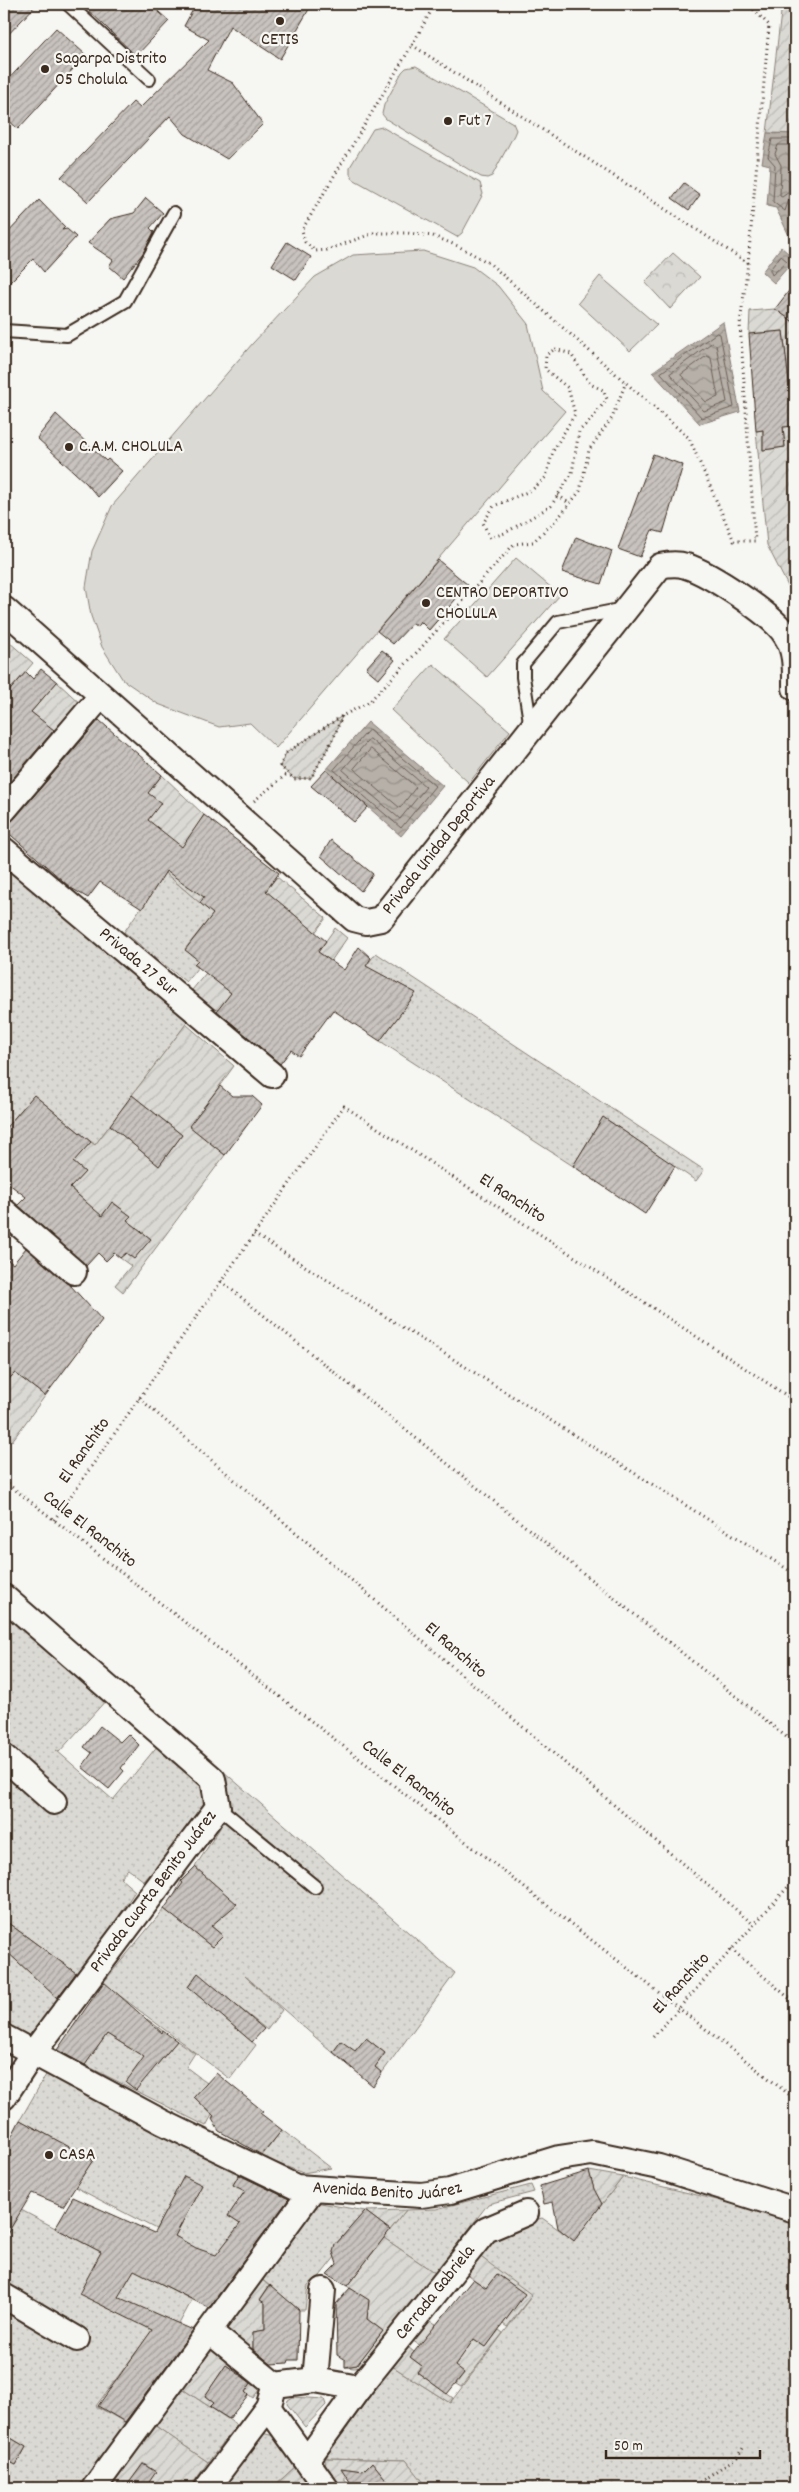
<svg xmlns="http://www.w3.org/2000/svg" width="799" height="2492" font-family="Dekko,sans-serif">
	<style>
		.grass { fill: url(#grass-dots); stroke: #8a8278 }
		.park { fill: url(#park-crowns); stroke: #8a8278 }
		.garden { fill: url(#garden-furrows); stroke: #8a8278 }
		.pitch { fill: #dad9d3; stroke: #8a8278 }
		.water { fill: url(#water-waves); stroke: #857a71 }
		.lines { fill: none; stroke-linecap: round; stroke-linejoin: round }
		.shore { stroke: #6c6056; stroke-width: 1 }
		.building { fill: url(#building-hatch); stroke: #3b2a1e }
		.lane-casing { stroke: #3b2a1e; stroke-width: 16 }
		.street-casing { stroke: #3b2a1e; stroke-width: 28 }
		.path { stroke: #3b2a1e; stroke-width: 3; stroke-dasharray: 1 4; stroke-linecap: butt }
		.lane { stroke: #f6f6f2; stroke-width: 12 }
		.street { stroke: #f6f6f2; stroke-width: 24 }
		.poi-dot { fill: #3b2a1e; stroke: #f6f6f2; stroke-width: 2 }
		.labels { text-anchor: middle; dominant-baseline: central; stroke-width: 4.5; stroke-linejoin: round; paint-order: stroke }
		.poi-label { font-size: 18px; fill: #3b2a1e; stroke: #f6f6f2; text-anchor: start }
		.street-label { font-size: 18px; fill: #3b2a1e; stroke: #f6f6f2 }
	</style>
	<defs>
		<pattern id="grass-dots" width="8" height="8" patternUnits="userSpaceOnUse" patternTransform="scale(1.25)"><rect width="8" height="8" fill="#dad9d3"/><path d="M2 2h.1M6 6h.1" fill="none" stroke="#bcbab5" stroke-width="1.8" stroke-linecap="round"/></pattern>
		<pattern id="park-crowns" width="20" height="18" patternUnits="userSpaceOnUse" patternTransform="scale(1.25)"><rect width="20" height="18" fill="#dad9d3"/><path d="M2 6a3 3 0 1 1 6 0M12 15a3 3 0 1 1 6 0" fill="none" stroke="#bcbab5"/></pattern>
		<pattern id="garden-furrows" width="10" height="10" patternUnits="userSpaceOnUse" patternTransform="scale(1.25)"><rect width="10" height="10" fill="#dad9d3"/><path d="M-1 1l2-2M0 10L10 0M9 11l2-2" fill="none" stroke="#bcbab5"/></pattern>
		<pattern id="water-waves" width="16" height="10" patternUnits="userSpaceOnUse" patternTransform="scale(1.25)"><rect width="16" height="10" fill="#b6b0a9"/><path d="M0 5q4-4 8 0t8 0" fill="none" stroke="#958f89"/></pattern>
		<pattern id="building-hatch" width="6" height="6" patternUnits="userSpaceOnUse" patternTransform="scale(1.25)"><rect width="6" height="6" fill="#c8c3be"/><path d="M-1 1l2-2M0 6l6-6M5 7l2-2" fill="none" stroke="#a49f9a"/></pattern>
	</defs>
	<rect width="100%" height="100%" fill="#f6f6f2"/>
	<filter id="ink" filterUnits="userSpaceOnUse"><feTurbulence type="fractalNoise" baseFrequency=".02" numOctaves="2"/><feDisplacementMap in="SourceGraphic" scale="10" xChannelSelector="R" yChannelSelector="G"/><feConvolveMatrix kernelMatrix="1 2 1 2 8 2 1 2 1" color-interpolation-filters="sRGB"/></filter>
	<g filter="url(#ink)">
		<path class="grass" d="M4,863L189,1020L95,1145L34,1095L4,1130V1085L11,1076L4,1069Z
			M165,873L213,914L185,949L198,960L194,965L198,967L186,982L124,932Z
			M376,953L704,1170L696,1181L603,1117L573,1166L380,1041L415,993L392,980L333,1010Z
			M4,1597L108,1698L59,1752L56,1750L113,1800L159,1744L210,1783L211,1797L171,1851L144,1881L128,1869L120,1878L135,1891L80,1976L4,1920Z
			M223,1771L455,1973L382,2073L375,2067L385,2053L366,2038L345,2063L245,1976L282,2010L267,2030L197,1974L188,1987L256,2045L230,2079L103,1983L164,1909L212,1947L223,1936L175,1894L181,1881L223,1916L236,1904L195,1867L220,1828Z
			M4,1949L61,2001L35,2044L4,2024Z
			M147,2019L163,2031L144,2059L155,2067L177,2041L195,2053L186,2067L207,2083L194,2097L212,2115L206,2126L85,2065L107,2034L131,2049Z
			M47,2073L240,2172L233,2185L245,2191L228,2216L240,2224L214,2259L174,2238L202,2185L184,2177L156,2229L75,2187L93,2160L20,2120Z
			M282,2130L331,2168L303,2173L261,2157Z
			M623,2177L795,2219V2488H418L424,2484L406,2460L325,2458L392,2366L450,2403L531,2297L478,2255L495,2232L542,2218L574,2240Z
			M531,2185L534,2192L488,2204L435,2273L384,2238L406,2210L436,2209Z
			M4,2201L192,2300L179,2324L146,2310L139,2323L183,2345L167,2369L137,2351L96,2406L130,2425L91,2488H4V2459L16,2465L26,2447L4,2434V2239L17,2218L4,2212Z
			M315,2202L365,2211L335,2245V2257L320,2276L308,2285L305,2310H299L259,2277Z
			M181,2388L237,2425L208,2462L154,2425Z
			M262,2433L274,2436L296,2466L272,2488H226L222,2483Z"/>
		<path class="park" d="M673,253L700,277L670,309L645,282Z"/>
		<path class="garden" d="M782,4H795V134L767,133Z
			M775,309L795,323V600L767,545L756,431L763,430V450L785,447L783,427L794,425L783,331L749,334L750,311Z
			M8,641L33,663L4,697V647Z
			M57,682L83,706L59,735L31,712Z
			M342,716L334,737L311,778L294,779L280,766L286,753Z
			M162,775L204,815L187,841L219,876L200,903L165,873L185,850L118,832Z
			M277,877L326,918L241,1032L227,1022L253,985L312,930L289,910L263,894Z
			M335,928L347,938L331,961L318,952Z
			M206,973L231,993L216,1013L192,990Z
			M186,1024L234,1066L190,1126L225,1155L123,1292L115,1285L131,1266L120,1258L126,1253L134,1258L151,1239L127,1220L130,1216L113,1202L101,1216L80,1208L85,1201L70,1188L85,1172L73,1162L91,1142L95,1145L110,1125L159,1166L182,1135L132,1095Z
			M15,1373L45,1396L12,1441L4,1434V1384Z
			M589,2171L623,2177L602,2204L594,2190Z
			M406,2210L390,2230L365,2211Z
			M384,2238L435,2273L362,2367L354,2368L345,2367L357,2365L383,2331L367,2319L369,2301L347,2286Z
			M478,2255L532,2295L507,2327L503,2324L524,2294L497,2274L486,2288L465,2273Z
			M259,2277L269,2286L260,2299L265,2303V2330L253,2332V2353H265L264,2364L228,2340L225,2328Z
			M429,2320L436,2324L433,2327L464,2353L474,2339L486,2347L499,2330L503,2333L461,2387L456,2384L464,2373L413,2341Z
			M212,2346L262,2386L253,2398L245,2392L252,2382L226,2365L205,2396L214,2403L210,2407L181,2388Z
			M408,2347L414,2352L410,2357L422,2366L417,2372L453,2398L450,2403L392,2366Z
			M293,2397L324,2399L326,2405L305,2427L287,2404L288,2400Z
			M154,2425L208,2462L190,2488H156L149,2482L155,2472L143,2463L128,2485L124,2482L120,2488H109Z
			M325,2458L406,2460L425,2484L418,2488H393L372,2463L358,2475L355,2470L349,2469L345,2472V2480L350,2483L343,2488L326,2467Z
			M296,2466L314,2488H272Z"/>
		<path class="pitch" d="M416,66L513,123L516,130L514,135L492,176L487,178L481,177L386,119L382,114L384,105L402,72L406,68Z
			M382,127L480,183L483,194L462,233L457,237L353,179L350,174V167L373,129Z
			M423,251L473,267L498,286L528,324L543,391L565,411L276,748L250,723L219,727L158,704L123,680L102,647L91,616L86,587L92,551L112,506L253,343L315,277L353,255Z
			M600,276L657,325L630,351L578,303Z
			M516,558L560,595L487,677L444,639Z
			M433,664L510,731L469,783L391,710Z"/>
		<path class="water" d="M767,133L795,134V192L792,208L795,209V239L792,242L776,208L767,206L770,165L762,163Z
			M781,247L795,259L774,283L762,272Z
			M723,322L740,412L700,424L652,372Z
			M368,722L443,786L401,836L326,770Z"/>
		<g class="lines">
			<path class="shore" d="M795,139H772L768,157L775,165L773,202L785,211L789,199L795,197
				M795,145H778L775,154L781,165L780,196L782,197L789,192L795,191
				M781,256L787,261L772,275L770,270Z
				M717,333L720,334L734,407L702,418L661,373Z
				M712,343L716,345L727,402L704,411L670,374Z
				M707,356L711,358L718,397L706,402L681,375Z
				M369,730L435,786L401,828L334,770Z
				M370,739L426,787L400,819L343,770Z
				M371,749L416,787L400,808L354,769Z"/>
		</g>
		<path class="building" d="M4,4H37L4,39Z
			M82,4H150L169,21L136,56Z
			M196,4H312L280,59L230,26L207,70L233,83L263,124L227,159L185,134L170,116L88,202L61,177L133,102L140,108L209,40L184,26Z
			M56,28L86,55L18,129L4,116V84Z
			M684,183L700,195L689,210L672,198Z
			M146,198L163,213L150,228L154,232L143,253L123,278L109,266L113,260L88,243L110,219L134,213Z
			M39,200L65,227L62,230L67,229L76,237L44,272L33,259L4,288V237Z
			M287,242L311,257L296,280L272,265Z
			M795,283V323L775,309Z
			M783,331L794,426L783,427L785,447L763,450V430L756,431L749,334Z
			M56,414L106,461L108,459L122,471L98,497L86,483L37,438Z
			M653,454L683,465L663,533L652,530L640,557L618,549Z
			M576,537L612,551L601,584L562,572Z
			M438,560L468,585L429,630L420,621L417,626L413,623L393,644L377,631Z
			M382,650L395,660L379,679L366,668Z
			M41,669L57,682L31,712L54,730L4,789V697L26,672L33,679Z
			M99,720L162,775L148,793L161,803L148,820L182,847L204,815L279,873L266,891L326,941L318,952L344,970L359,947L371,958L366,966L416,993L380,1041L333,1010L299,1056L291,1050L280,1064L217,1011L231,993L194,964L198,960L185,950L213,914L200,903L204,897L166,871L142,909L100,882L88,898L71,888L4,829V823L14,819Z
			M326,770L368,807L354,822L311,786Z
			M331,840L373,874L361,891L321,856Z
			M220,1086L232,1096H252L262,1105L225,1155L189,1126Z
			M34,1095L91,1142L73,1162L85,1172L70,1188L102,1216L112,1202L131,1216L127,1220L151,1239L134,1259L126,1253L120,1258L114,1253L106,1261L98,1253L86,1266L18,1205L26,1197L4,1180V1130Z
			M132,1095L182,1135L159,1166L110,1125Z
			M603,1117L675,1166L645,1214L573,1166Z
			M26,1248L70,1285L102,1320L45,1396L15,1373L4,1384V1257L13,1264Z
			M100,1726L120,1742L128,1734L139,1745L121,1768L124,1771L109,1789L82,1767L92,1753L84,1747Z
			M195,1867L237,1904L211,1926L223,1936L212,1947L164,1909L183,1883L181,1881Z
			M4,1920L76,1973L57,1998L4,1949Z
			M198,1973L264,2029L252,2042L188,1987Z
			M104,1982L162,2033L163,2031L177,2041L136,2090L126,2082L144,2057L107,2034L85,2065L57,2050Z
			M366,2038L385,2053L375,2067L382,2073L373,2086L333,2052L341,2041L355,2051Z
			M216,2073L263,2111L260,2113L282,2130L262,2155L219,2131L212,2119L214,2116L194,2097Z
			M20,2120L93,2160L63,2206L32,2193L4,2239V2151Z
			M589,2171L594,2189L602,2204L574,2241L558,2228L553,2202L544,2204L540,2186Z
			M239,2175L289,2199L209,2308L134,2270L118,2297L193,2330L125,2422L98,2406L152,2330L79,2294L101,2252L55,2228L73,2197L154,2233L184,2176L202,2185L175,2236L196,2248L216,2255L240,2224L228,2216L245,2191L233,2185Z
			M365,2211L390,2230L347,2286L327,2274L337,2264L333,2252L335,2245Z
			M497,2274L525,2294L486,2347L474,2339L455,2366L464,2373L447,2394L417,2372L422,2366L410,2357L473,2279L486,2288Z
			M270,2285L299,2310L298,2360H289L288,2363L271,2364L253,2349V2332L265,2330V2303L260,2300Z
			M350,2288L369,2300L367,2319L383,2331L357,2365L345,2367V2360L337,2355L336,2304Z
			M226,2365L251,2383L245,2392L248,2395L229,2419L210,2407L214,2403L205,2396Z
			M4,2434L26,2447L16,2465L4,2459Z
			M372,2462L393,2488H354L341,2468L363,2471Z
			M143,2464L156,2472L145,2488H125Z"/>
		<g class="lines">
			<defs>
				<path id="lane" d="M68,4L149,79
					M4,331L67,335L125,301L174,213
					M531,728L523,677V664L558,622L624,609
					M218,1807L315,1887"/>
				<g id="street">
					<path id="s1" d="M4,609L354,919L366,922L381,919L660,566C669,564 677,563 686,566C709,573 775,616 786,636C796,651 795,670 795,688"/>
					<path d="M4,810L101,696"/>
					<path id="s2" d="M4,850L272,1075"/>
					<path d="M4,1211L74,1272"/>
					<path d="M4,1597L213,1779L218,1807L33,2053L4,2097"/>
					<path d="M4,1757L54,1802"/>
					<path id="s3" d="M4,2037L162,2122L296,2187L421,2195L450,2191L559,2158L592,2153L659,2167L795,2210"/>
					<path d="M4,2296L77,2339"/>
					<path d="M209,2331L275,2385"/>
					<path d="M315,2380L323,2290"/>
					<path d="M268,2407L326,2488"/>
					<path id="s4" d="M307,2460L359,2388L486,2230L526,2213"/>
					<path d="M94,2488L313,2189"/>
					<path d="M207,2488L268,2407L275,2385L315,2380L359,2388"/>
				</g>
			</defs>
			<use href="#lane" class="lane-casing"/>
			<use href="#street" class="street-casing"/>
			<path class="path" d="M412,45L748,263L740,324L755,541H734L689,438L489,263L458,246L433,236L407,233H374L327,250L315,251L305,242L302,230Z
				M412,45L435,4
				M748,263L769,25L748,4
				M555,349L571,354L590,384L603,390L607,399L590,421L579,431L572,473L551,506L505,533L490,538L483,523L494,506L532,490L546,477L553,451L575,414L568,388L545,369L546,355Z
				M558,495L570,504
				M342,716L334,737L311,778L294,779L280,766L286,753L342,716L369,702L420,649L514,544L533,542L559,517L580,491L589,450L612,418L626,382
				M254,801L288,773
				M254,1234L795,1574
				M221,1281L795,1744
				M139,1398L754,1925
				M4,1481L795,2099
				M54,1520L344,1106L795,1401
				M731,1949L795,2003
				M653,2037L795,1879
				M691,2488L737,2457L743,2448"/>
			<use href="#lane" class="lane"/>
			<use href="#street" class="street"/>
		</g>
	</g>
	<g class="poi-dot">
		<circle cx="280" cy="21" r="5"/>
		<circle cx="45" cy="69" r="5"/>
		<circle cx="448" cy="121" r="5"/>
		<circle cx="69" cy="447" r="5"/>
		<circle cx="426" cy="603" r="5"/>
		<circle cx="49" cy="2155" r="5"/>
	</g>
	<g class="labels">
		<g class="poi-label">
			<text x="280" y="40" text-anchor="middle">CETIS</text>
			<text x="55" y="59">Sagarpa Distrito<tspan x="55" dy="21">05 Cholula</tspan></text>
			<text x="458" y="121">Fut 7</text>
			<text x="79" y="447">C.A.M. CHOLULA</text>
			<text x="436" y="593">CENTRO DEPORTIVO<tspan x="436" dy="21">CHOLULA</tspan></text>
			<text x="59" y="2155">CASA</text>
		</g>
		<g class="street-label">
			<text stroke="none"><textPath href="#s1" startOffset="589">Privada Unidad Deportiva</textPath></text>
			<text stroke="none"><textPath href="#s2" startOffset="175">Privada 27 Sur</textPath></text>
			<text transform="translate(512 1199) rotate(33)">El Ranchito</text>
			<text transform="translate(85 1451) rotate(-55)">El Ranchito</text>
			<text transform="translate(89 1530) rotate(38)">Calle El Ranchito</text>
			<text transform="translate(455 1651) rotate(41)">El Ranchito</text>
			<text transform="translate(408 1779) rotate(38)">Calle El Ranchito</text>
			<text transform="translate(154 1892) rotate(-53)">Privada Cuarta Benito Juárez</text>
			<text transform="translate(682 1984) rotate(-48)">El Ranchito</text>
			<text stroke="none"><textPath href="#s3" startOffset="420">Avenida Benito Juárez</textPath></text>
			<text stroke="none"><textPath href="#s4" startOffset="211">Cerrada Gabriela</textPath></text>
		</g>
	</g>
	<rect width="799" height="2492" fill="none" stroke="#f6f6f2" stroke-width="20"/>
	<rect x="10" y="10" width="779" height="2472" fill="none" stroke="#3b2a1e" stroke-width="2" filter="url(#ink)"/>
	<path d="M606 2450v8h154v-8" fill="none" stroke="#3b2a1e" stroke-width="2.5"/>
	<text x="614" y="2450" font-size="15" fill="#3b2a1e" stroke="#f6f6f2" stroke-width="4" paint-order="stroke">50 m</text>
</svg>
